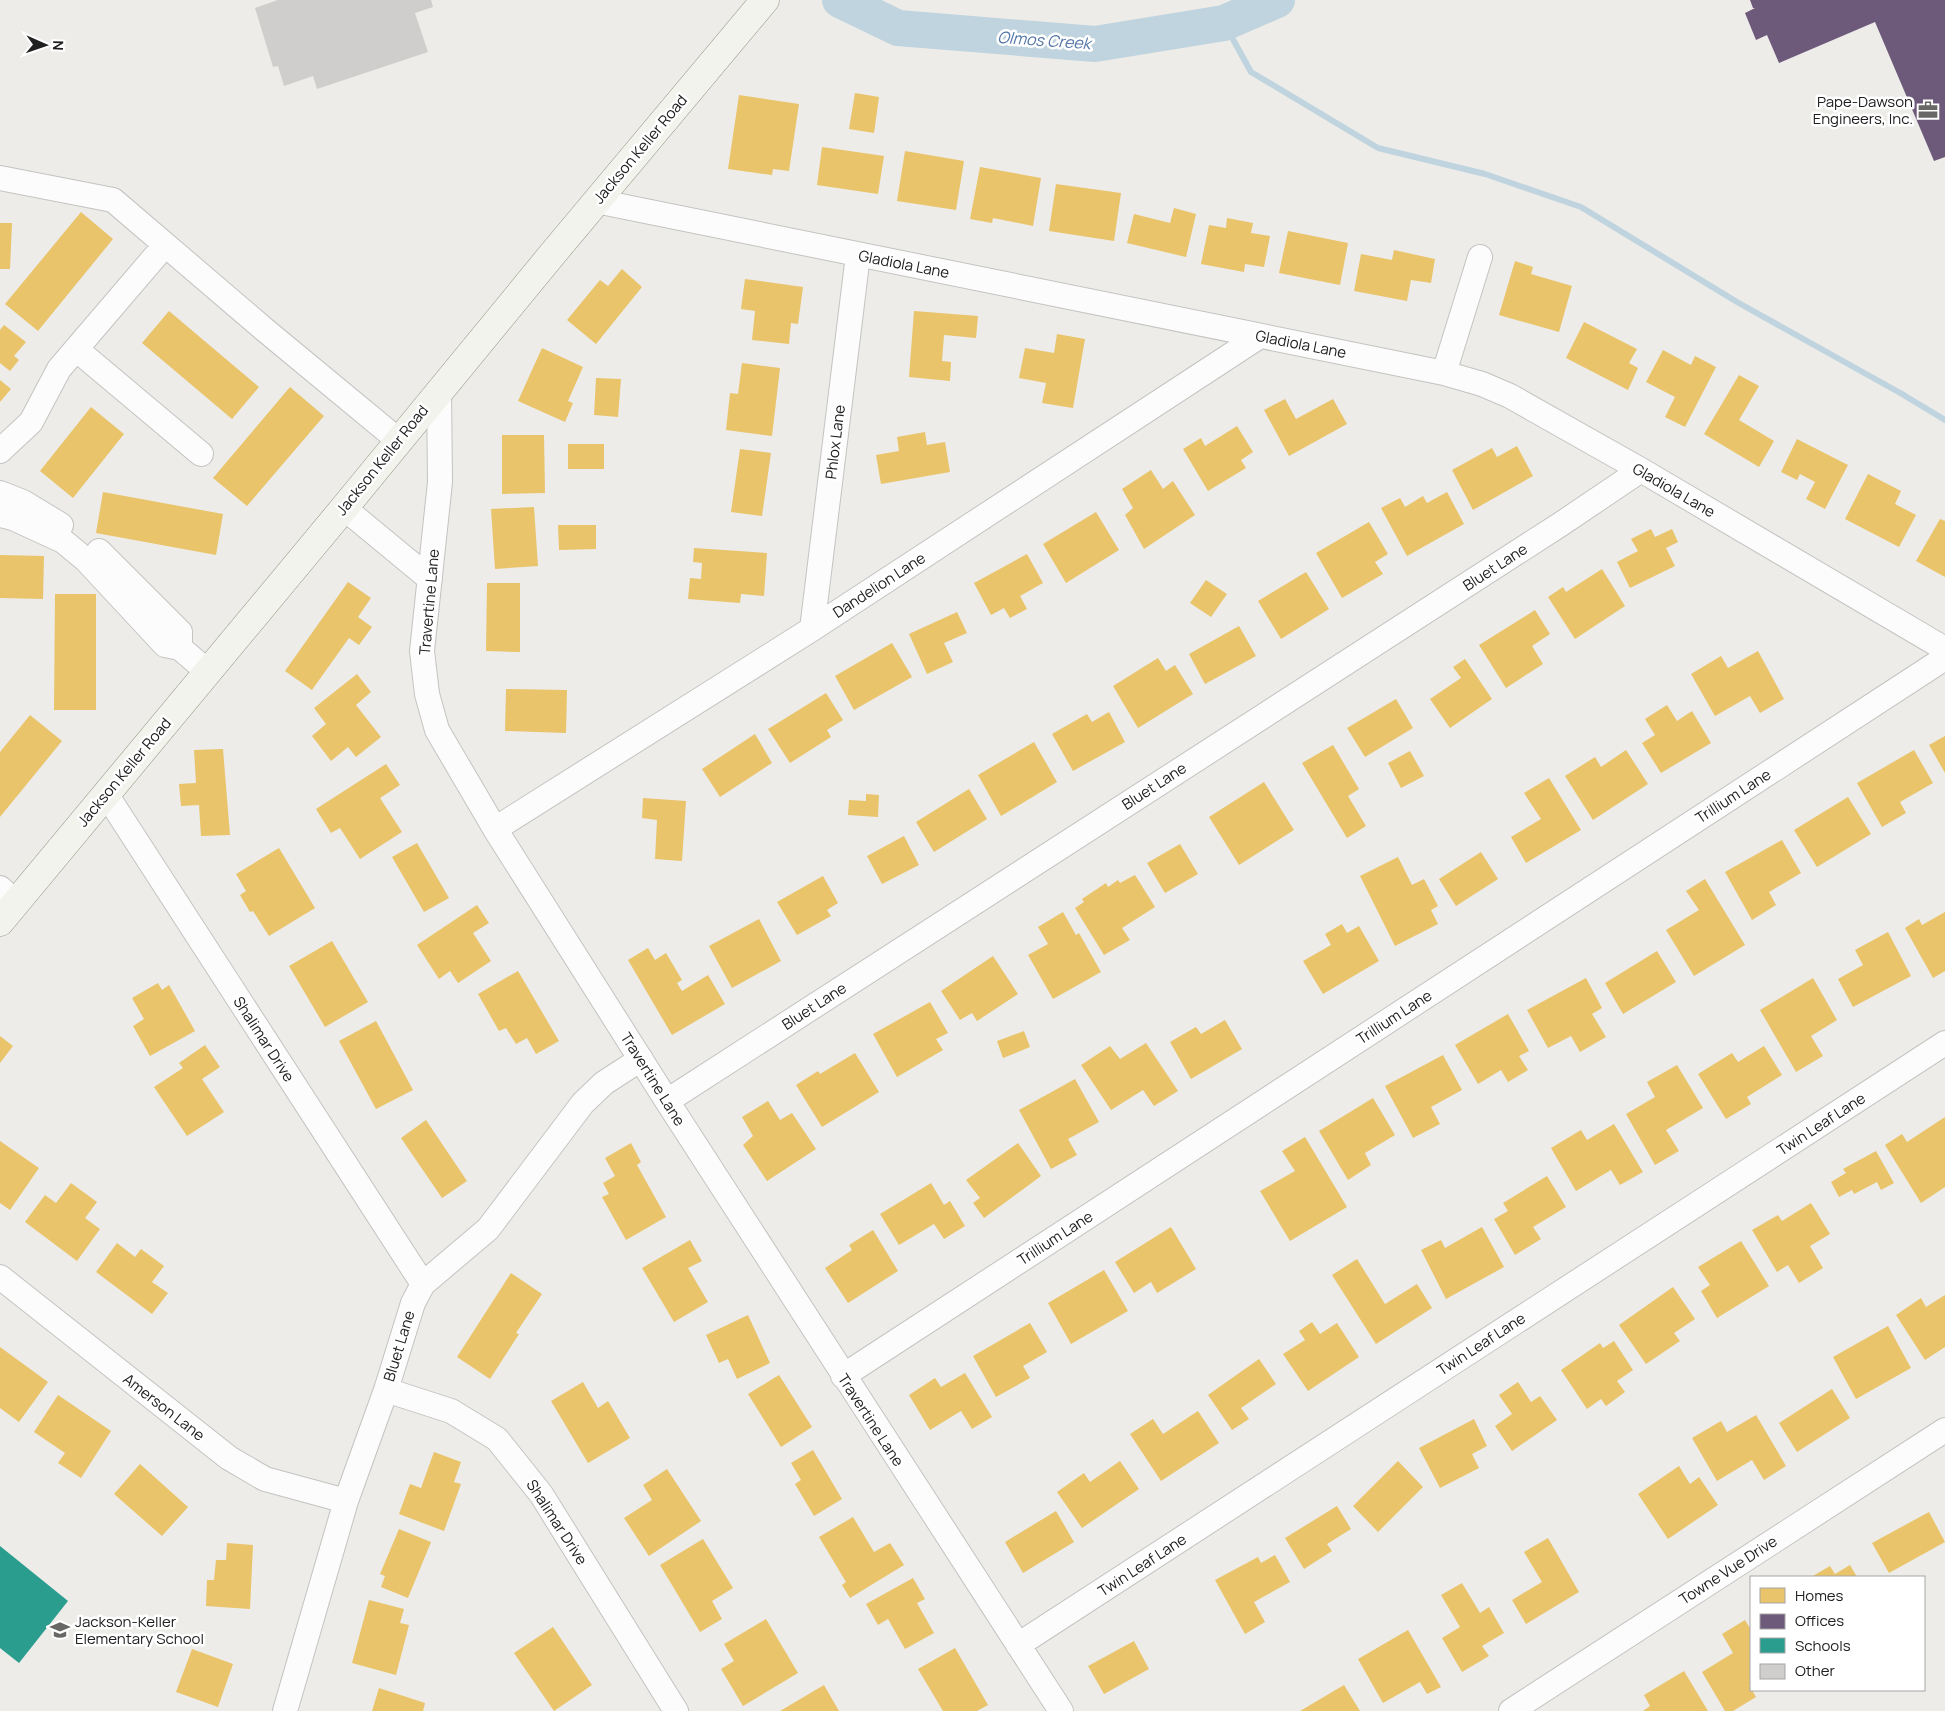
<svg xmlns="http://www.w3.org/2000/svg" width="1945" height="1711" font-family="Manrope,sans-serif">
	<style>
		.homes { fill: #e9c46a }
		.offices { fill: #6d597a }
		.schools { fill: #2a9d8f }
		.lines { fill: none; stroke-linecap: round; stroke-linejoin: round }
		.stream { stroke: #bfd4de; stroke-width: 6 }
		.river { stroke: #bfd4de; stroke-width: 36 }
		.building { fill: #d0cecc }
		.street-casing { stroke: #c3c3c1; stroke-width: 26 }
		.secondary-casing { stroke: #929682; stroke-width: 29 }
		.street { stroke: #fcfcfc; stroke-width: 24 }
		.secondary { stroke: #f2f3ec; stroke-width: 28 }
		.labels { text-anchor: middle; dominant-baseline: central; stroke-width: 5; stroke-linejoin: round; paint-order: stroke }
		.poi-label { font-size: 15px; fill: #202020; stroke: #fff; text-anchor: end }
		.street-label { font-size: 15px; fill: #202020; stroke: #fff }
		.water-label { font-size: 16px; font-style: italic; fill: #5476a8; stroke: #fff }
	</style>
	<rect width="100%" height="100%" fill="#edece9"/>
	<path class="homes" d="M855,93L879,97L874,133L849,129Z
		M739,95L799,104L789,171L773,169L772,175L728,169Z
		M822,147L884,156L878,194L817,185Z
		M905,151L964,161L956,210L897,201Z
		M980,167L1041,178L1033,226L993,218L992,223L970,219Z
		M1056,184L1121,193L1114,241L1049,231Z
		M1174,208L1196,214L1186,257L1127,243L1134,214L1170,223Z
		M81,212L113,239L38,331L5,304Z
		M1227,218L1253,223L1251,233L1270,236L1264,267L1245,264L1244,272L1201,264L1209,225L1226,228Z
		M0,223H12L10,269H0Z
		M1288,231L1348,243L1340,285L1279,273Z
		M1394,250L1435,259L1431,283L1411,280L1407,301L1354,291L1361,254L1392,260Z
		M1515,261L1533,267L1531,274L1572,286L1559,332L1499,315Z
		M622,269L642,287L596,344L567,320L600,280L608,286Z
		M745,279L803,287L798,324L791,323L789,344L752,340L755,311L741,309Z
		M169,311L259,387L232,419L142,343Z
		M914,311L978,316L976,338L944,335L942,361L951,362L950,381L909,377Z
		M1584,322L1637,349L1629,363L1638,368L1628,390L1566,358Z
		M4,325L26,342L14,356L19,360L10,371L0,363V330Z
		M1057,334L1085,339L1073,408L1042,403L1046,383L1019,378L1025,348L1054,353Z
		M542,348L583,367L568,401L573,403L565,422L518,401Z
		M1663,350L1691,365L1695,356L1716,367L1685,427L1665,417L1675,397L1646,382Z
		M742,363L780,368L772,436L726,430L730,393L738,394Z
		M1739,375L1759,386L1739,420L1774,441L1759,467L1704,434Z
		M596,378L621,379L618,417L594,415Z
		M0,380L11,389L0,402Z
		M290,387L324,416L247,506L213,478Z
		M1285,399L1296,419L1333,399L1347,424L1289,456L1264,410Z
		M91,407L124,434L73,498L40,471Z
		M1237,426L1253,452L1241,460L1246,468L1208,491L1183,449L1201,438L1205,446Z
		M925,432L927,445L945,442L950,472L881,484L876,455L899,451L897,437Z
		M502,435H544L545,493L502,494Z
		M1797,439L1848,465L1825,509L1806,499L1815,482L1800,474L1797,480L1781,472Z
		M568,444H604V469H568Z
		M1517,446L1533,476L1473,510L1452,470L1492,448L1497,457Z
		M740,449L771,453L762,516L731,512Z
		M1151,470L1163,489L1173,481L1195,515L1144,549L1125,515L1133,508L1122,489Z
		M1868,474L1901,491L1895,504L1916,515L1899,547L1845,519Z
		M103,492L223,514L216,555L96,533Z
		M1447,492L1464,524L1407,556L1381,508L1400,498L1405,507L1423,496L1427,503Z
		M534,507L538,566L495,569L491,509Z
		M1096,512L1119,550L1066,583L1043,544Z
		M1940,519L1945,521V577L1916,561Z
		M1369,522L1388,554L1375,562L1383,574L1342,598L1316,553Z
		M558,525H596V549L559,550Z
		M1651,529L1655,537L1672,529L1678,542L1666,548L1675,566L1630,588L1617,562L1638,551L1631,539Z
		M694,548L767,553L764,596L741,594L740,603L688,599L690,578L701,579L702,563L693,562Z
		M1027,554L1043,583L1020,596L1027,609L1010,618L1004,608L991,615L974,583Z
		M0,555L44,556L43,599L0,598Z
		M1602,569L1625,606L1575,639L1548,597L1563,587L1566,592Z
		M1306,572L1329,609L1281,639L1258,601Z
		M1206,580L1227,594L1211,617L1190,603Z
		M348,582L371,598L358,617L372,627L359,645L349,638L312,690L285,671Z
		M487,583H520V652L486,651Z
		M55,594H96V710H54Z
		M1535,610L1550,634L1532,646L1543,664L1506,688L1479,645Z
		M957,612L967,633L944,643L953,662L927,674L909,634Z
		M1239,626L1256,656L1205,684L1189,654Z
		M892,643L912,677L854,710L835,676Z
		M1758,651L1784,699L1760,713L1750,696L1715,716L1691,674L1721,656L1728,668Z
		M1158,658L1166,671L1175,665L1193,694L1138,728L1113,686Z
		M1465,659L1492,699L1450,728L1430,699L1461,678L1453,667Z
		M357,674L371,692L356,705L381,737L356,757L348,747L331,761L312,736L326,724L314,708Z
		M506,689L567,690L566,733L505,731Z
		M826,693L843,720L827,730L831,737L790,763L768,729Z
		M1396,699L1413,728L1365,757L1347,728Z
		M1667,705L1677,721L1692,711L1711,743L1661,773L1642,743L1655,735L1645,719Z
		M1109,712L1125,742L1073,771L1052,734L1087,714L1092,722Z
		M30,715L62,741L0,817V752Z
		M755,734L772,763L720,797L702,769Z
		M1945,736V773L1929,745Z
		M1034,742L1057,782L1001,816L978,775Z
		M1333,745L1359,789L1348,796L1366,826L1347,838L1302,763Z
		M223,749L230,835L201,836L199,805L181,806L179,784L196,783L194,750Z
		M1626,750L1648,784L1593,820L1565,776L1595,757L1601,767Z
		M1914,750L1933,783L1900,802L1906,813L1882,827L1857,783Z
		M1410,751L1424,776L1401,788L1388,763Z
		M386,764L400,785L380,798L402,832L360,859L340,828L331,833L316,809Z
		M1549,778L1581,830L1526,863L1511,837L1541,819L1524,793Z
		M1264,782L1294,830L1239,865L1209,817Z
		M969,789L987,819L934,852L916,822Z
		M866,794L879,795L878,817L848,815L849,800L866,801Z
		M1848,797L1871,834L1817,867L1794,830Z
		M643,798L686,801L682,861L655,859L657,820L642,818Z
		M904,836L919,865L882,884L867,856Z
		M1782,840L1801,873L1769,892L1776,905L1752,920L1725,872Z
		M417,843L449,898L424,912L392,857Z
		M1180,844L1198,874L1165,893L1147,863Z
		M279,848L315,908L269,936L253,911L250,912L240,895L246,891L236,874Z
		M1481,852L1498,879L1456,906L1439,879Z
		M1398,857L1412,885L1424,879L1438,906L1431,910L1438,924L1395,946L1360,876Z
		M1135,875L1155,907L1122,928L1130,940L1104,955L1075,908L1084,902L1082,899L1106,883L1108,887L1118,880L1120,883Z
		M823,876L838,903L827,910L831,916L797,935L777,902Z
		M1705,879L1745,945L1694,976L1666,930L1699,910L1686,891Z
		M477,905L489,923L473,933L491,961L458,983L450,971L439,979L417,945Z
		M1063,912L1076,935L1079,933L1101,972L1053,999L1028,955L1048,944L1038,927Z
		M1945,912V971L1933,978L1905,928L1919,919L1922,925Z
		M759,919L781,961L732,988L709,946Z
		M1342,924L1347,933L1359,926L1379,961L1323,994L1303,961L1331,945L1325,934Z
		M1888,932L1911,976L1853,1007L1838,979L1863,965L1855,950Z
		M332,941L368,1002L325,1027L289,966Z
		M648,948L655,960L666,953L682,980L677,983L682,991L708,975L725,1004L672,1035L628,960Z
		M1657,951L1676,982L1623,1014L1605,983Z
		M993,956L1018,994L977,1021L972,1013L960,1020L941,991Z
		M518,971L559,1041L536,1054L527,1038L516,1044L506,1028L499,1031L478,994Z
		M1586,978L1602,1008L1592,1014L1606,1037L1580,1052L1571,1036L1548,1048L1527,1010Z
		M1813,978L1837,1020L1811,1036L1823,1056L1796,1072L1760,1010Z
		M158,983L162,990L169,985L195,1031L150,1056L133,1026L144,1019L132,998Z
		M930,1002L948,1033L936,1039L943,1050L897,1077L873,1034Z
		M1508,1014L1529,1051L1519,1056L1528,1070L1508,1082L1501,1070L1478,1084L1455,1045Z
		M1225,1020L1242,1049L1191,1079L1170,1042L1196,1027L1201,1034Z
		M376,1021L413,1090L376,1109L339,1041Z
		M1024,1031L1030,1047L1003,1058L997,1041Z
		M0,1036L13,1046L0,1063Z
		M1146,1043L1178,1091L1154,1106L1143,1090L1111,1110L1081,1065L1110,1046L1120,1059Z
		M205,1045L220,1067L202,1079L224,1112L187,1136L154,1087L183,1068L179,1063Z
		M1764,1046L1782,1075L1747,1097L1751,1104L1726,1119L1698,1074L1732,1053L1738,1062Z
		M855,1053L879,1092L822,1127L796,1085L818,1071L820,1074Z
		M1443,1055L1462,1090L1431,1107L1440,1124L1413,1138L1385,1086Z
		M1677,1065L1703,1108L1666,1130L1679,1151L1655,1165L1626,1114L1655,1097L1647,1082Z
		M1075,1079L1099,1122L1068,1139L1077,1155L1051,1169L1019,1110Z
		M1373,1098L1395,1135L1365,1153L1371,1165L1348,1180L1319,1131Z
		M768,1101L780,1120L792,1113L816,1149L767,1181L743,1145L753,1136L742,1117Z
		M1945,1117V1187L1921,1203L1885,1145L1902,1134L1907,1142Z
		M426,1120L467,1181L442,1198L401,1138Z
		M1614,1124L1643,1172L1620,1185L1611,1170L1576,1191L1551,1148L1581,1130L1587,1140Z
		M1305,1137L1347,1207L1290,1241L1260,1191L1295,1171L1282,1151Z
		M0,1141L39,1168L10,1210L0,1203Z
		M631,1143L641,1162L637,1165L666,1217L626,1240L602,1197L609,1194L603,1183L615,1176L605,1158Z
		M1018,1143L1041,1176L984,1218L973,1203L980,1198L966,1180Z
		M1876,1151L1894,1183L1881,1190L1877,1182L1854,1194L1852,1190L1839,1197L1831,1182L1846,1173L1843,1169Z
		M1547,1176L1566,1207L1533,1227L1541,1239L1515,1255L1494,1219L1508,1211L1503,1203Z
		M71,1183L97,1202L85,1218L100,1229L77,1261L25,1222L45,1195L56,1203Z
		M931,1183L944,1205L950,1201L965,1226L944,1239L934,1224L899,1245L880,1214Z
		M1811,1203L1830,1234L1810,1246L1823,1268L1799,1283L1788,1265L1777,1272L1752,1230L1778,1215L1782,1221Z
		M1171,1227L1196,1269L1157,1293L1151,1282L1134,1293L1115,1262Z
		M1482,1227L1504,1267L1446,1299L1421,1250L1441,1240L1445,1248Z
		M873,1230L898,1271L848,1303L825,1268L852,1250L849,1245Z
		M690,1240L702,1261L688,1268L708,1302L674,1322L642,1268Z
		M1741,1241L1769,1286L1717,1318L1701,1291L1710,1285L1698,1267Z
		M117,1243L135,1257L141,1249L164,1266L152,1282L168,1293L152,1314L96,1272Z
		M1357,1259L1385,1304L1417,1284L1432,1308L1376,1344L1332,1275Z
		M1104,1270L1128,1311L1071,1344L1048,1303Z
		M511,1273L542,1294L516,1333L519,1334L490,1379L457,1357Z
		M1673,1287L1695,1319L1674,1333L1680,1341L1646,1364L1619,1325Z
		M1945,1295V1347L1925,1360L1896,1315L1921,1298L1926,1307Z
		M748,1315L770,1363L737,1379L728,1359L719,1363L706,1335Z
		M1312,1322L1320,1334L1337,1323L1359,1357L1308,1391L1283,1354L1305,1340L1299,1331Z
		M1030,1323L1047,1352L1023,1366L1030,1378L996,1397L973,1356Z
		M1888,1326L1911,1368L1856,1399L1833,1357Z
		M1614,1341L1633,1370L1617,1381L1625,1392L1606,1406L1601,1399L1587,1409L1561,1370L1600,1343L1603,1348Z
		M0,1347L48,1382L19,1422L0,1408Z
		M1259,1359L1276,1384L1241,1408L1249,1419L1232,1430L1208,1395Z
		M965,1373L992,1417L972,1429L961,1411L930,1430L909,1395L935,1378L941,1387Z
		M779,1375L812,1427L781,1447L748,1394Z
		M583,1382L598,1408L608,1401L630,1438L588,1463L551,1401Z
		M1518,1382L1531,1402L1540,1396L1557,1420L1512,1451L1495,1426L1512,1414L1499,1395Z
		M1832,1389L1850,1418L1797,1452L1779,1423Z
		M58,1395L111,1431L81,1478L58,1463L65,1453L34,1432Z
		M1198,1411L1219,1443L1161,1481L1130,1434L1153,1419L1163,1434Z
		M1756,1415L1786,1466L1764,1480L1752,1460L1717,1481L1692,1438L1721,1421L1727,1432Z
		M1474,1419L1487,1446L1472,1454L1479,1468L1440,1488L1419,1448Z
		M813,1450L842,1499L814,1516L795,1484L801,1480L791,1463Z
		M434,1452L461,1462L454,1482L461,1484L444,1531L399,1514L410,1484L421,1488Z
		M1120,1461L1139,1489L1082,1528L1057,1492L1084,1473L1090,1482Z
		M1398,1461L1423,1487L1378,1532L1353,1506Z
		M140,1464L188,1507L162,1536L114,1494Z
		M1679,1466L1690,1484L1699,1477L1718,1505L1668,1539L1638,1494Z
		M667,1469L701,1521L649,1556L624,1518L652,1500L643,1485Z
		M1337,1506L1351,1529L1327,1544L1332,1551L1304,1569L1285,1538Z
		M1056,1511L1074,1542L1023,1573L1005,1542Z
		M1929,1512L1945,1542L1889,1573L1872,1543Z
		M853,1517L874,1552L890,1543L904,1565L850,1598L842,1585L846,1582L819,1537Z
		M399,1529L431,1542L408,1598L381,1587L385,1576L380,1574Z
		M1548,1538L1579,1592L1526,1624L1512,1600L1542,1582L1524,1552Z
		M703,1539L733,1588L712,1601L722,1619L700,1632L660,1565Z
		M227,1543L253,1545L250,1609L206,1606L207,1580H214L216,1560H226Z
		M1275,1555L1290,1582L1254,1602L1265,1622L1245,1634L1215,1580L1258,1557L1261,1563Z
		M1850,1565L1857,1577H1811L1830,1566L1835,1574Z
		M913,1578L925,1599L917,1603L934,1633L905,1649L888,1619L878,1625L866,1604Z
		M1462,1583L1480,1613L1489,1607L1504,1633L1482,1646L1489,1656L1462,1672L1442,1638L1460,1627L1441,1595Z
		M369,1600L404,1609L400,1623L409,1625L396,1675L352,1663Z
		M766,1619L798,1673L743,1706L721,1669L734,1661L724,1644Z
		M1745,1620L1751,1630V1684L1749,1685L1756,1697L1733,1711H1725L1702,1672L1733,1653L1722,1634Z
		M553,1627L592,1685L554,1711L514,1653Z
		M1408,1630L1441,1687L1427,1694L1420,1682L1383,1703L1358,1659Z
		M1134,1641L1149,1669L1104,1694L1088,1666Z
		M955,1648L988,1705L977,1711H943L918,1669Z
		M192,1649L233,1664L218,1707L176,1692Z
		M1684,1671L1708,1711H1643L1650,1706L1644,1695Z
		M824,1685L839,1711H780Z
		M1344,1685L1360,1711H1300Z
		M379,1688L425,1703L423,1711H372Z"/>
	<path class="offices" d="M1750,0H1945V157L1934,161L1875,22L1779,63L1767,35L1756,40L1745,13L1755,8H1753Z"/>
	<path class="schools" d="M0,1546L68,1601L19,1663L0,1648Z"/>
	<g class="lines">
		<path class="stream" d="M1224,23L1251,72L1378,148L1485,174L1581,207L1737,302L1902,394L1945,420"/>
		<path class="river" d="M840,0L898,28L1095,44L1224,23L1277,0"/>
	</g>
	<path class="building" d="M278,0H431L433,7L415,13L428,52L317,89L313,76L284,86L278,66L273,67L255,8Z"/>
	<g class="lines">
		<defs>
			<path id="street" d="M0,178L113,200L265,330L398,440
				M596,201L1444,373L1482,384L1510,396L1641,470L1945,649
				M76,349L201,454
				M1444,373L1480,257
				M439,391L440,482L422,651L427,694L437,730L495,829L667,1101L1061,1711
				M0,451L31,422L59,369L165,245
				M0,493L23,502L61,525
				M344,508L430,579
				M0,515L13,518L63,541L86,560L165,645L180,648L207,671
				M99,551L180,632V648
				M812,629L858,255
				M106,794L423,1284
				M495,829L812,629L1260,336
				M0,888L16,902
				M667,1101L1561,524L1641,470
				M0,1277L229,1458L265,1479L346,1501
				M843,1376L1945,658
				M386,1390L451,1411L497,1439L541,1494L676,1711
				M1018,1645L1945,1043
				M285,1711L346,1501L386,1390L413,1303L423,1284L488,1229L583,1103L604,1083L641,1059
				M1511,1711L1945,1430"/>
			<path id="secondary" d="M0,922L344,508L550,257L765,0"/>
		</defs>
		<use href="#street" class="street-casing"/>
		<use href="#secondary" class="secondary-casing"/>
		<use href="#street" class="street"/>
		<use href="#secondary" class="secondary"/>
	</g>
	<defs>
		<symbol id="office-bare" viewBox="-9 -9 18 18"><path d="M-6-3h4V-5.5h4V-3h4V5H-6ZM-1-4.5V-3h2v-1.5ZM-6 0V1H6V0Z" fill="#686766" stroke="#fff" stroke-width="2.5" paint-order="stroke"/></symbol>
		<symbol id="school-bare" viewBox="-9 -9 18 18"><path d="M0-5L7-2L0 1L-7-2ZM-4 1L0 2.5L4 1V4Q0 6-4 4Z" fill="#686766" stroke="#fff" stroke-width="2.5" paint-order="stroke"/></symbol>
	</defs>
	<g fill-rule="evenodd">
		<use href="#office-bare" x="1914" y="96" width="28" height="28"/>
		<use href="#school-bare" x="46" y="1616" width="28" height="28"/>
	</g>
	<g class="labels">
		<g class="poi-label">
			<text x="1913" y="101">Pape-Dawson<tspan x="1913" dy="17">Engineers, Inc.</tspan></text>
			<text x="75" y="1621" text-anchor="start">Jackson-Keller<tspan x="75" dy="17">Elementary School</tspan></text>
		</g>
		<g class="street-label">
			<text transform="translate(640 149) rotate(-50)">Jackson Keller Road</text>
			<text transform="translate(904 264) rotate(11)">Gladiola Lane</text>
			<text transform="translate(1301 344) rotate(11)">Gladiola Lane</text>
			<text transform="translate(835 442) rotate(-83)">Phlox Lane</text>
			<text transform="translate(382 460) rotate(-51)">Jackson Keller Road</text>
			<text transform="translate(1674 490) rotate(30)">Gladiola Lane</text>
			<text transform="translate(1495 567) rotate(-33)">Bluet Lane</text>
			<text transform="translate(879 585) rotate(-33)">Dandelion Lane</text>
			<text transform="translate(429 602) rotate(-85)">Travertine Lane</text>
			<text transform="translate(124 772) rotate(-50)">Jackson Keller Road</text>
			<text transform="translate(1154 786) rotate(-33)">Bluet Lane</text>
			<text transform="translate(1733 796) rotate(-33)">Trillium Lane</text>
			<text transform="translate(814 1006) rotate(-33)">Bluet Lane</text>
			<text transform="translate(1394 1017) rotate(-33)">Trillium Lane</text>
			<text transform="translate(264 1039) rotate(57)">Shalimar Drive</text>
			<text transform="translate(653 1079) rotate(58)">Travertine Lane</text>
			<text transform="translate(1821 1124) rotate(-33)">Twin Leaf Lane</text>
			<text transform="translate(1055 1238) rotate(-33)">Trillium Lane</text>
			<text transform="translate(1481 1344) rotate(-33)">Twin Leaf Lane</text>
			<text transform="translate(399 1346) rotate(-73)">Bluet Lane</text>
			<text transform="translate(164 1407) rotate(38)">Amerson Lane</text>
			<text transform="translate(871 1420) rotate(57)">Travertine Lane</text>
			<text transform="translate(557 1522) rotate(57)">Shalimar Drive</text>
			<text transform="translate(1142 1565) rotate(-33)">Twin Leaf Lane</text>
			<text transform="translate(1728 1570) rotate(-33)">Towne Vue Drive</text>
		</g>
		<g class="water-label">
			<text transform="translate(1044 40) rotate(4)">Olmos Creek</text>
		</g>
	</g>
	<rect x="1750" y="1576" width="175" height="115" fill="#ffffff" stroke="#a6a6a6"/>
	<rect x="1760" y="1588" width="25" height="15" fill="#e9c46a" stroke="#a6a6a6"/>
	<text x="1795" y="1601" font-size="15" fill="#202020">Homes</text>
	<rect x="1760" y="1614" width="25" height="15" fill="#6d597a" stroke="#a6a6a6"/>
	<text x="1795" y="1626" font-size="15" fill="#202020">Offices</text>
	<rect x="1760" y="1638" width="25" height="15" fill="#2a9d8f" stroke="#a6a6a6"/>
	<text x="1795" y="1651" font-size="15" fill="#202020">Schools</text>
	<rect x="1760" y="1664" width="25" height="15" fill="#d0cecc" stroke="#a6a6a6"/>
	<text x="1795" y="1676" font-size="15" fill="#202020">Other</text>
	<g transform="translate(45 45) rotate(92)" stroke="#ffffff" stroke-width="4" paint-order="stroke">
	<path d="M0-4L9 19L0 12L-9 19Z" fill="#202020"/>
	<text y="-8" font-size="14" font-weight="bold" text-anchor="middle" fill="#202020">N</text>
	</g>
</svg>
